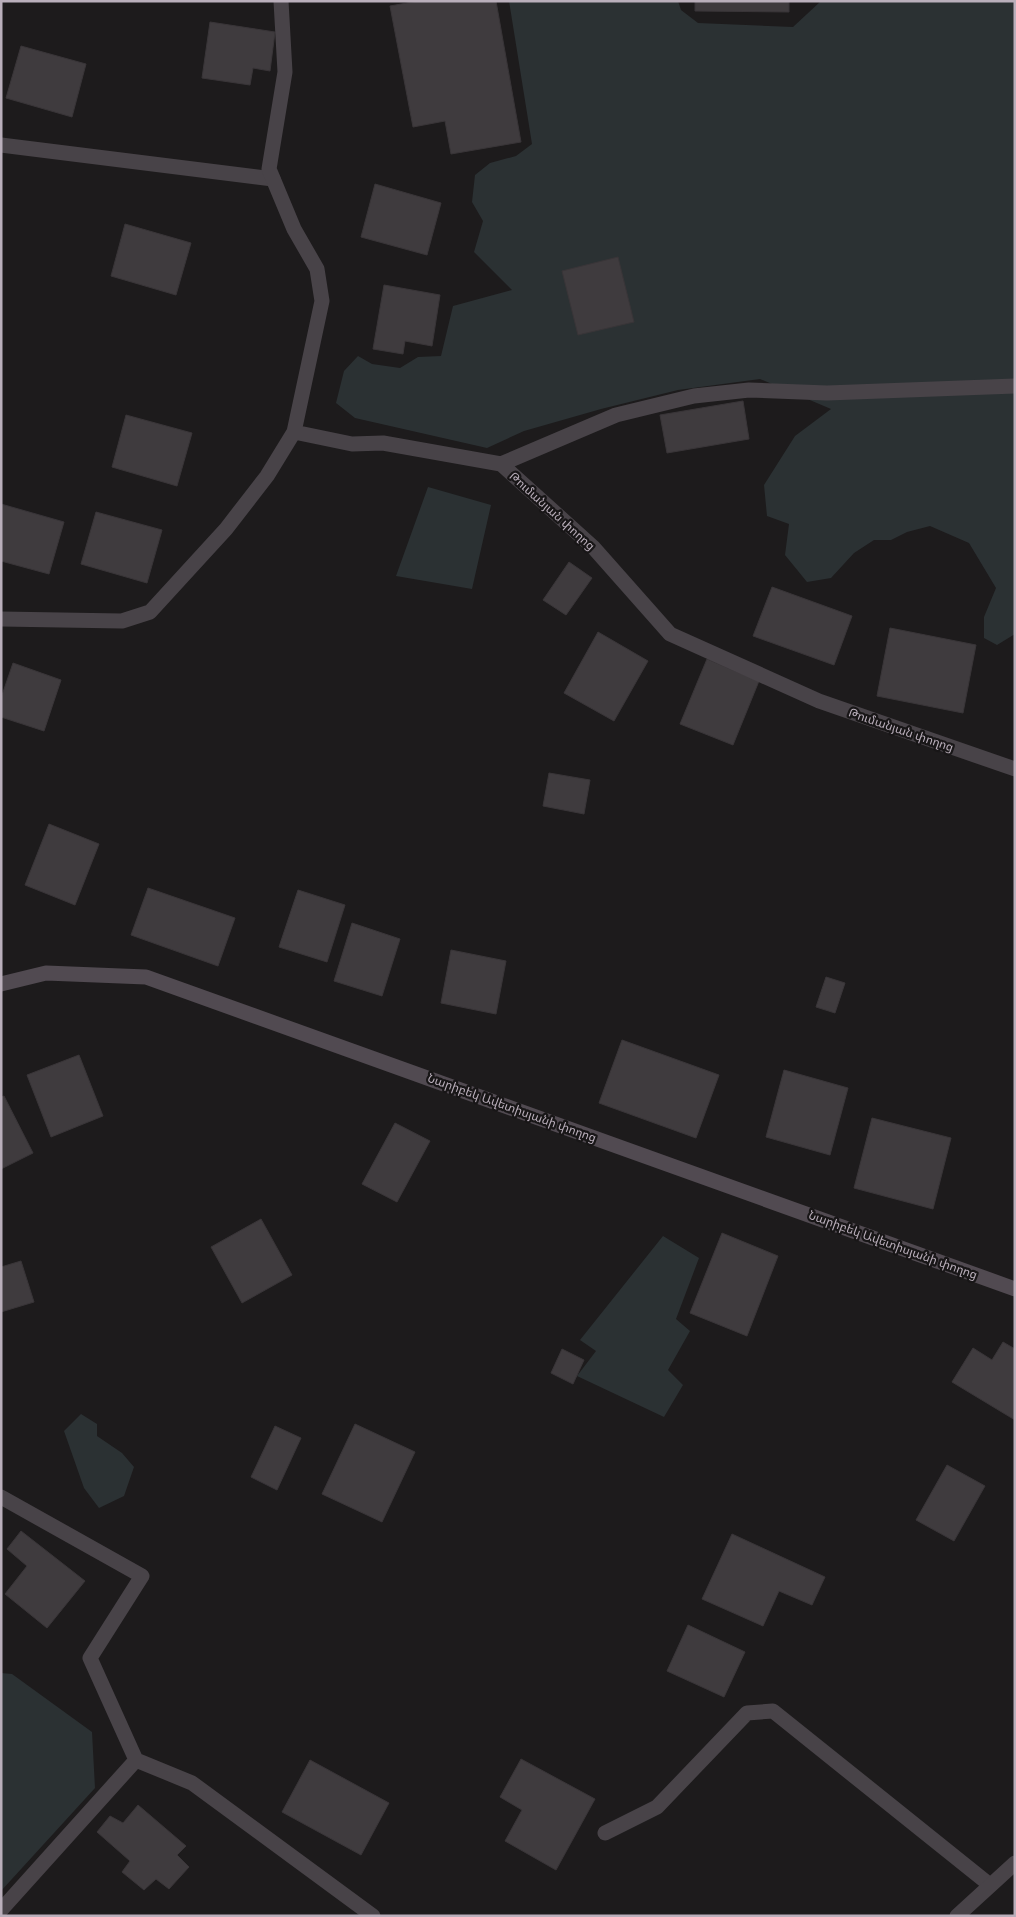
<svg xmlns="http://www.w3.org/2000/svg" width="1016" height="1917" font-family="Raleway,'Noto Sans Armenian',sans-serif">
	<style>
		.green { fill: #2b3133 }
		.building { fill: #3f3b3e; stroke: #393538 }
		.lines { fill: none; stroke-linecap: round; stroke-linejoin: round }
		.lane { stroke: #484348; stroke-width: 15 }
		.street { stroke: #484348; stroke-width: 15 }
		.secondary { stroke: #514a51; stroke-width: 15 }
		.labels { text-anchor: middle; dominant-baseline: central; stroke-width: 4.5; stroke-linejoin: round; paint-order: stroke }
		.street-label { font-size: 12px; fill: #baafbb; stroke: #181617 }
	</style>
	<rect width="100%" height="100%" fill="#1d1b1c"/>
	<path class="green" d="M509,1H678L681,10L698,23L793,27L821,1H1015V634L997,645L984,638V617L996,588L969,543L930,526L907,532L891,540H874L854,553L831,578L807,582L785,555L789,524L767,516L764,485L795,436L831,409L760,379L678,390L601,409L524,431L487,448L355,418L336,403L344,371L358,356L372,364L400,368L418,357L441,356L453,306L512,290L474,252L483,221L472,202L475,175L490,163L516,156L532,144Z
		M428,487L491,505L472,589L396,576Z
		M663,1236L699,1258L676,1319L690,1331L668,1370L683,1385L664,1417L577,1376L596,1351L580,1340Z
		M81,1414L97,1424V1436L122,1453L134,1467L124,1496L99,1508L84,1488L64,1431Z
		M1,1673L12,1674L92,1732L95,1788L1,1891Z"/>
	<path class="building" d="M418,1H496L521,142L451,154L445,121L413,127L390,6Z
		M695,1H789V12L695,11Z
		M210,22L275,32L270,71L253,68L250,85L202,78Z
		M21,46L86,64L72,117L6,98Z
		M375,184L441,203L427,255L361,237Z
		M125,224L191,243L176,295L111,276Z
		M618,257L634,322L578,335L562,271Z
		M384,285L440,295L432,346L405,341L403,354L373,349Z
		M743,401L749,439L667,453L660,415Z
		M126,415L192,433L177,486L112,467Z
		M1,504L64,522L49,574L1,561Z
		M96,512L162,530L147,583L81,564Z
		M569,562L592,578L566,615L543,600Z
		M772,587L852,616L834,665L753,636Z
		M890,628L976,645L963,713L877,696Z
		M598,632L648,661L614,721L564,693Z
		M707,659L759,681L733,745L680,724Z
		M13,663L61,680L44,731L1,717V698Z
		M549,773L590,780L584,814L543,806Z
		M49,824L99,844L75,905L25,885Z
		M148,888L235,918L218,966L131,935Z
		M298,890L345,905L327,962L279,947Z
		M352,923L400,939L382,996L334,981Z
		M451,950L506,961L496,1014L441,1003Z
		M826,977L845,983L835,1013L816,1007Z
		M622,1040L719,1075L696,1138L599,1103Z
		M79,1055L103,1116L51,1137L27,1075Z
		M784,1070L848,1088L830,1155L766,1137Z
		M4,1096L33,1153L1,1169V1097Z
		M872,1118L951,1138L933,1209L854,1188Z
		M395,1123L430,1141L397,1202L362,1184Z
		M261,1219L292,1275L242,1303L211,1247Z
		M722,1233L778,1256L747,1336L690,1313Z
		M21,1261L34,1302L1,1312V1267Z
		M1003,1342L1015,1349V1420L952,1382L973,1348L992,1360Z
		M562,1349L584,1360L573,1384L551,1373Z
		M355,1424L415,1452L382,1522L322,1494Z
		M275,1426L301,1438L277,1490L251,1477Z
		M947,1465L985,1486L954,1541L916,1520Z
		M21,1531L85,1581L47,1628L5,1594L27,1566L7,1549Z
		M732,1534L825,1577L812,1605L779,1591L763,1626L702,1599Z
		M688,1625L745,1652L724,1697L667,1671Z
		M521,1759L595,1799L556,1870L505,1841L522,1810L500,1797Z
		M310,1760L389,1803L361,1855L282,1812Z
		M138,1805L186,1846L177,1855L189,1867L169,1889L156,1879L144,1890L122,1872L130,1861L97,1832L110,1816L123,1823Z"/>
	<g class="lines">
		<path class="lane" d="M1,145L273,179
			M605,1833L657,1807L747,1713L773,1711L990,1885"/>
		<path class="street" d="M281,1L285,72L269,169L294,229L317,269L322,301L294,432
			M501,464L616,415L694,396L749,390L827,393L1015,386
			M1,619L122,621L150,612L226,529L267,476L294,432L352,444L383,443L501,464L593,547L670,634L819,701L1015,769
			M1,1497L142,1576L90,1658L136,1760L192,1783L373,1916
			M1,1910L136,1760
			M957,1916L1015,1863"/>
		<path class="secondary" d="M1,984L46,973L146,977L1015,1289"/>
	</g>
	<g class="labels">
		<g class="street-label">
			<text transform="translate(552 511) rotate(42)">Թումանյան փողոց</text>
			<text transform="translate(901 730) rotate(19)">Թումանյան փողոց</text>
			<text transform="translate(512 1108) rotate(20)">Նարիբեկ Ավետիսյանի փողոց</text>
			<text transform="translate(893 1245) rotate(20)">Նարիբեկ Ավետիսյանի փողոց</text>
		</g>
	</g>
	<rect width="1016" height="1917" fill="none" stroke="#baafbb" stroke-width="5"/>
</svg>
